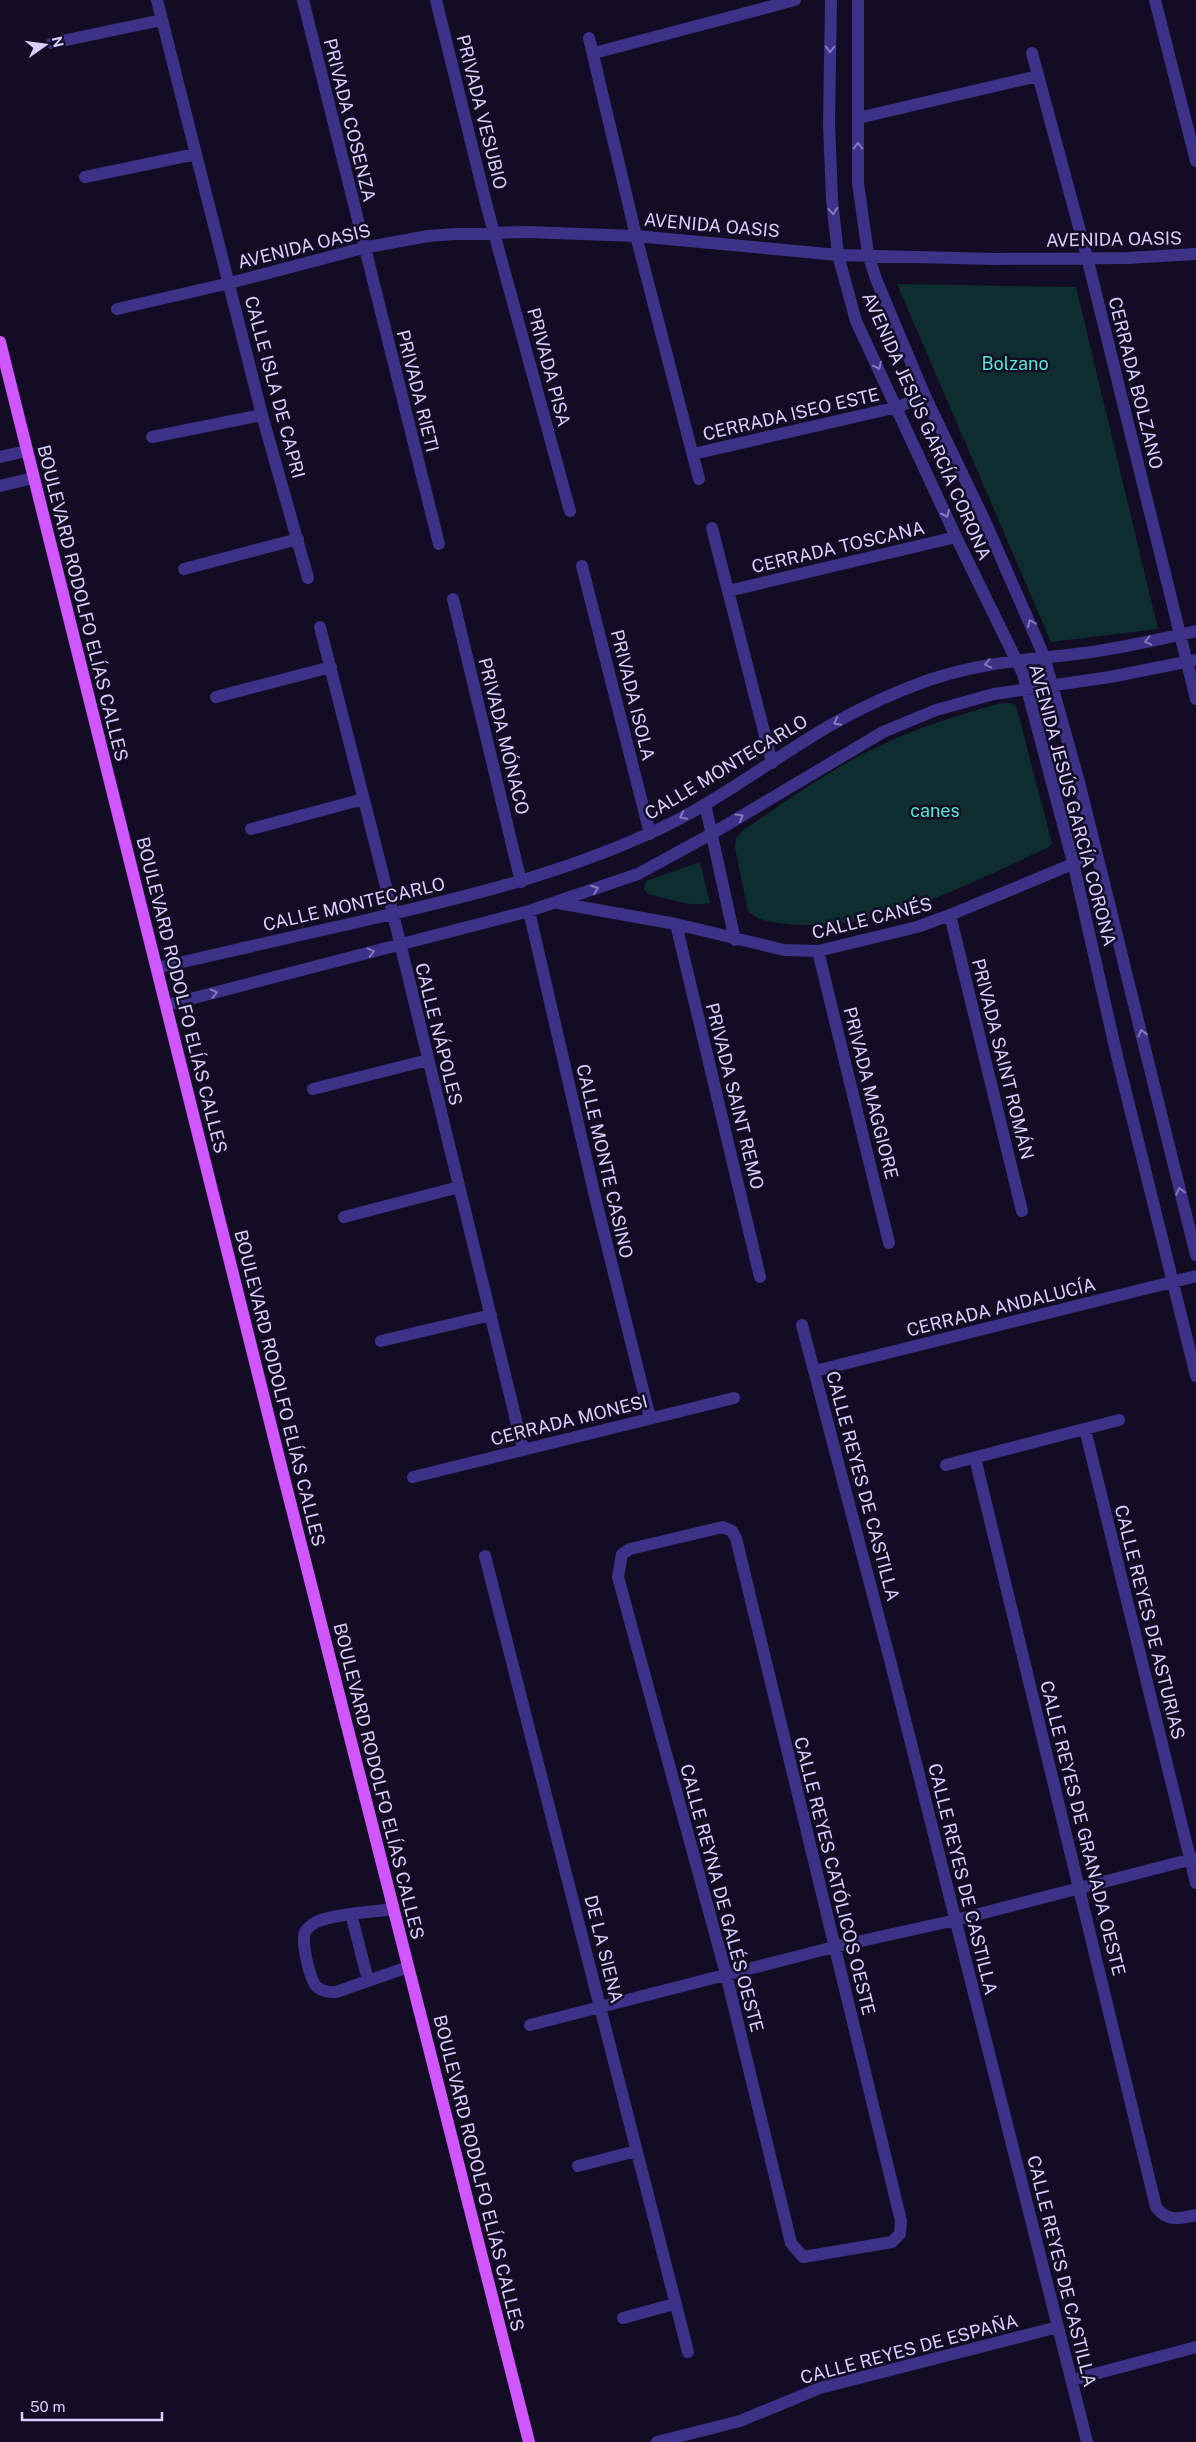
<svg xmlns="http://www.w3.org/2000/svg" width="1196" height="2442" font-family="'Public Sans',sans-serif">
	<style>
		.green { fill: #0e2d2f }
		.lines { fill: none; stroke-linecap: round; stroke-linejoin: round }
		.minor { stroke: #3e3288; stroke-width: 12 }
		.major { stroke: #d056ff; stroke-width: 12 }
		.oneway { stroke: #8479be }
		.labels { text-anchor: middle; dominant-baseline: central; stroke-width: 5; stroke-linejoin: round; paint-order: stroke }
		.street-label { font-size: 18px; fill: #d9cfff; stroke: #120c25 }
		.park-label { font-size: 18px; fill: #4febd3; stroke: #120c25 }
	</style>
	<rect width="100%" height="100%" fill="#120c25"/>
	<path class="green" d="M897,284L1076,287L1158,629L1051,642Z
		M1001,703H1010L1016,705L1052,844L1047,848C968,884 876,934 787,924C772,922 760,922 748,911L735,848L736,838L742,831C772,811 801,790 831,772C884,739 942,719 1001,703Z
		M700,862L710,903C691,908 667,898 648,894L644,889L646,881Z"/>
	<g class="lines">
		<path class="minor" d="M157,0L262,415L308,578
			M303,0L439,544
			M436,0L488,211L570,511
			M831,0L829,124L832,200L838,255L856,321L956,537L1023,674L1073,862L1117,1056L1196,1376
			M858,0V183L868,254L876,279L925,396L984,519L1044,656L1079,782L1196,1255
			M1155,0L1196,161
			M589,38L636,236L699,479
			M52,43L162,20
			M594,53L795,0
			M1032,53L1087,257L1196,699
			M858,118L1038,76
			M85,177L196,154
			M117,309L230,283L363,248L428,236L454,234L527,232L636,236L838,255L993,259L1127,258L1196,254
			M152,437L262,415
			M693,454L898,407L925,396
			M0,457L27,451
			M0,486L33,478
			M712,528L772,763
			M582,566L650,834
			M184,569L298,539
			M728,591L956,537
			M453,599L521,882
			M320,627L393,914L523,1449
			M216,697L331,667
			M705,804L735,940
			M251,829L364,799
			M558,903L676,924L784,950L818,951L917,927L950,915L1097,854
			M529,911L596,1201L650,1418
			M950,915L1022,1211
			M676,924L760,1277
			M818,951L889,1243
			M157,968C225,952 293,937 362,921C461,898 555,876 648,834C712,806 768,762 829,726C860,708 895,692 929,680C978,663 1026,660 1076,654C1117,649 1157,640 1196,631
			M167,1005L529,911L638,874L713,833L883,732L936,710L994,694L1110,677L1196,660
			M313,1089L428,1060
			M344,1217L459,1187
			M802,1325L890,1660L1087,2442
			M381,1341L491,1315
			M815,1371L1196,1276
			M1085,1429L1196,1883
			M975,1458L1156,2207C1167,2222 1179,2219 1196,2215
			M946,1465L1119,1420
			M413,1477L734,1398
			M723,1527L732,1531L736,1538L901,2221L900,2234L892,2242L803,2257L791,2243L726,1974L618,1577L622,1554L630,1549Z
			M485,1556L688,2352
			M393,1909C375,1912 327,1914 313,1924C311,1925 306,1930 305,1932C301,1942 310,1981 317,1987C323,1992 329,1992 336,1992L408,1967
			M351,1914L368,1980
			M530,2025L834,1947L956,1920L1196,1858
			M578,2166L636,2151
			M623,2318L674,2304
			M1072,2380L1196,2347
			M657,2442L740,2421L820,2388L1058,2327"/>
		<path class="major" d="M0,342L282,1470L529,2442"/>
	</g>
	<defs><path id="oneway-chevron" d="M-2-3.5L2.5 0L-2 3.5" fill="none" stroke-width="1.6" stroke-linecap="round" stroke-linejoin="round" transform="scale(1.25)"/></defs>
	<g class="oneway">
		<use href="#oneway-chevron" transform="translate(830 49) rotate(91)"/>
		<use href="#oneway-chevron" transform="translate(858 146) rotate(-90)"/>
		<use href="#oneway-chevron" transform="translate(833 211) rotate(85)"/>
		<use href="#oneway-chevron" transform="translate(878 366) rotate(64)"/>
		<use href="#oneway-chevron" transform="translate(946 514) rotate(66)"/>
		<use href="#oneway-chevron" transform="translate(1031 623) rotate(-113)"/>
		<use href="#oneway-chevron" transform="translate(1148 641) rotate(167)"/>
		<use href="#oneway-chevron" transform="translate(988 664) rotate(167)"/>
		<use href="#oneway-chevron" transform="translate(837 722) rotate(153)"/>
		<use href="#oneway-chevron" transform="translate(683 816) rotate(153)"/>
		<use href="#oneway-chevron" transform="translate(740 817) rotate(-31)"/>
		<use href="#oneway-chevron" transform="translate(595 889) rotate(-20)"/>
		<use href="#oneway-chevron" transform="translate(371 952) rotate(-14)"/>
		<use href="#oneway-chevron" transform="translate(214 993) rotate(-14)"/>
		<use href="#oneway-chevron" transform="translate(1142 1033) rotate(-104)"/>
		<use href="#oneway-chevron" transform="translate(1180 1191) rotate(-104)"/>
	</g>
	<g class="labels">
		<g class="street-label">
			<text transform="translate(482 112) rotate(76)">PRIVADA VESUBIO</text>
			<text transform="translate(350 120) rotate(76)">PRIVADA COSENZA</text>
			<text transform="translate(712 225) rotate(5)">AVENIDA OASIS</text>
			<text transform="translate(1114 239) rotate(-1)">AVENIDA OASIS</text>
			<text transform="translate(304 246) rotate(-14)">AVENIDA OASIS</text>
			<text transform="translate(549 367) rotate(75)">PRIVADA PISA</text>
			<text transform="translate(1136 383) rotate(76)">CERRADA BOLZANO</text>
			<text transform="translate(275 387) rotate(75)">CALLE ISLA DE CAPRI</text>
			<text transform="translate(418 391) rotate(76)">PRIVADA RIETI</text>
			<text transform="translate(791 414) rotate(-13)">CERRADA ISEO ESTE</text>
			<text transform="translate(927 426) rotate(66)">AVENIDA JESÚS GARCÍA CORONA</text>
			<text transform="translate(838 547) rotate(-13)">CERRADA TOSCANA</text>
			<text transform="translate(83 603) rotate(76)">BOULEVARD RODOLFO ELÍAS CALLES</text>
			<text transform="translate(633 695) rotate(76)">PRIVADA ISOLA</text>
			<text transform="translate(504 736) rotate(76)">PRIVADA MÓNACO</text>
			<text transform="translate(726 767) rotate(-31)">CALLE MONTECARLO</text>
			<text transform="translate(1073 805) rotate(75)">AVENIDA JESÚS GARCÍA CORONA</text>
			<text transform="translate(354 904) rotate(-13)">CALLE MONTECARLO</text>
			<text transform="translate(872 918) rotate(-14)">CALLE CANÉS</text>
			<text transform="translate(182 995) rotate(76)">BOULEVARD RODOLFO ELÍAS CALLES</text>
			<text transform="translate(439 1034) rotate(76)">CALLE NÁPOLES</text>
			<text transform="translate(1003 1059) rotate(76)">PRIVADA SAINT ROMÁN</text>
			<text transform="translate(871 1093) rotate(76)">PRIVADA MAGGIORE</text>
			<text transform="translate(735 1096) rotate(76)">PRIVADA SAINT REMO</text>
			<text transform="translate(605 1161) rotate(77)">CALLE MONTE CASINO</text>
			<text transform="translate(1001 1307) rotate(-14)">CERRADA ANDALUCÍA</text>
			<text transform="translate(280 1388) rotate(76)">BOULEVARD RODOLFO ELÍAS CALLES</text>
			<text transform="translate(569 1420) rotate(-14)">CERRADA MONESI</text>
			<text transform="translate(863 1486) rotate(75)">CALLE REYES DE CASTILLA</text>
			<text transform="translate(1150 1622) rotate(76)">CALLE REYES DE ASTURIAS</text>
			<text transform="translate(379 1781) rotate(76)">BOULEVARD RODOLFO ELÍAS CALLES</text>
			<text transform="translate(1083 1828) rotate(76)">CALLE REYES DE GRANADA OESTE</text>
			<text transform="translate(835 1876) rotate(76)">CALLE REYES CATÓLICOS OESTE</text>
			<text transform="translate(963 1879) rotate(76)">CALLE REYES DE CASTILLA</text>
			<text transform="translate(722 1898) rotate(75)">CALLE REYNA DE GALÉS OESTE</text>
			<text transform="translate(604 1949) rotate(76)">DE LA SIENA</text>
			<text transform="translate(479 2173) rotate(76)">BOULEVARD RODOLFO ELÍAS CALLES</text>
			<text transform="translate(1062 2271) rotate(76)">CALLE REYES DE CASTILLA</text>
			<text transform="translate(909 2349) rotate(-15)">CALLE REYES DE ESPAÑA</text>
		</g>
		<g class="park-label">
			<text x="1015" y="363">Bolzano</text>
			<text x="935" y="810">canes</text>
		</g>
	</g>
	<g transform="translate(45 45) rotate(76)" stroke="#120c25" stroke-width="4" paint-order="stroke">
	<path d="M0-4L9 19L0 12L-9 19Z" fill="#d9cfff"/>
	<text y="-8" font-size="14" font-weight="bold" text-anchor="middle" fill="#d9cfff">N</text>
	</g>
	<path d="M22 2412v8h140v-8" fill="none" stroke="#d9cfff" stroke-width="2.5"/>
	<text x="30" y="2412" font-size="15" fill="#d9cfff" stroke="#120c25" stroke-width="4" paint-order="stroke">50 m</text>
</svg>
